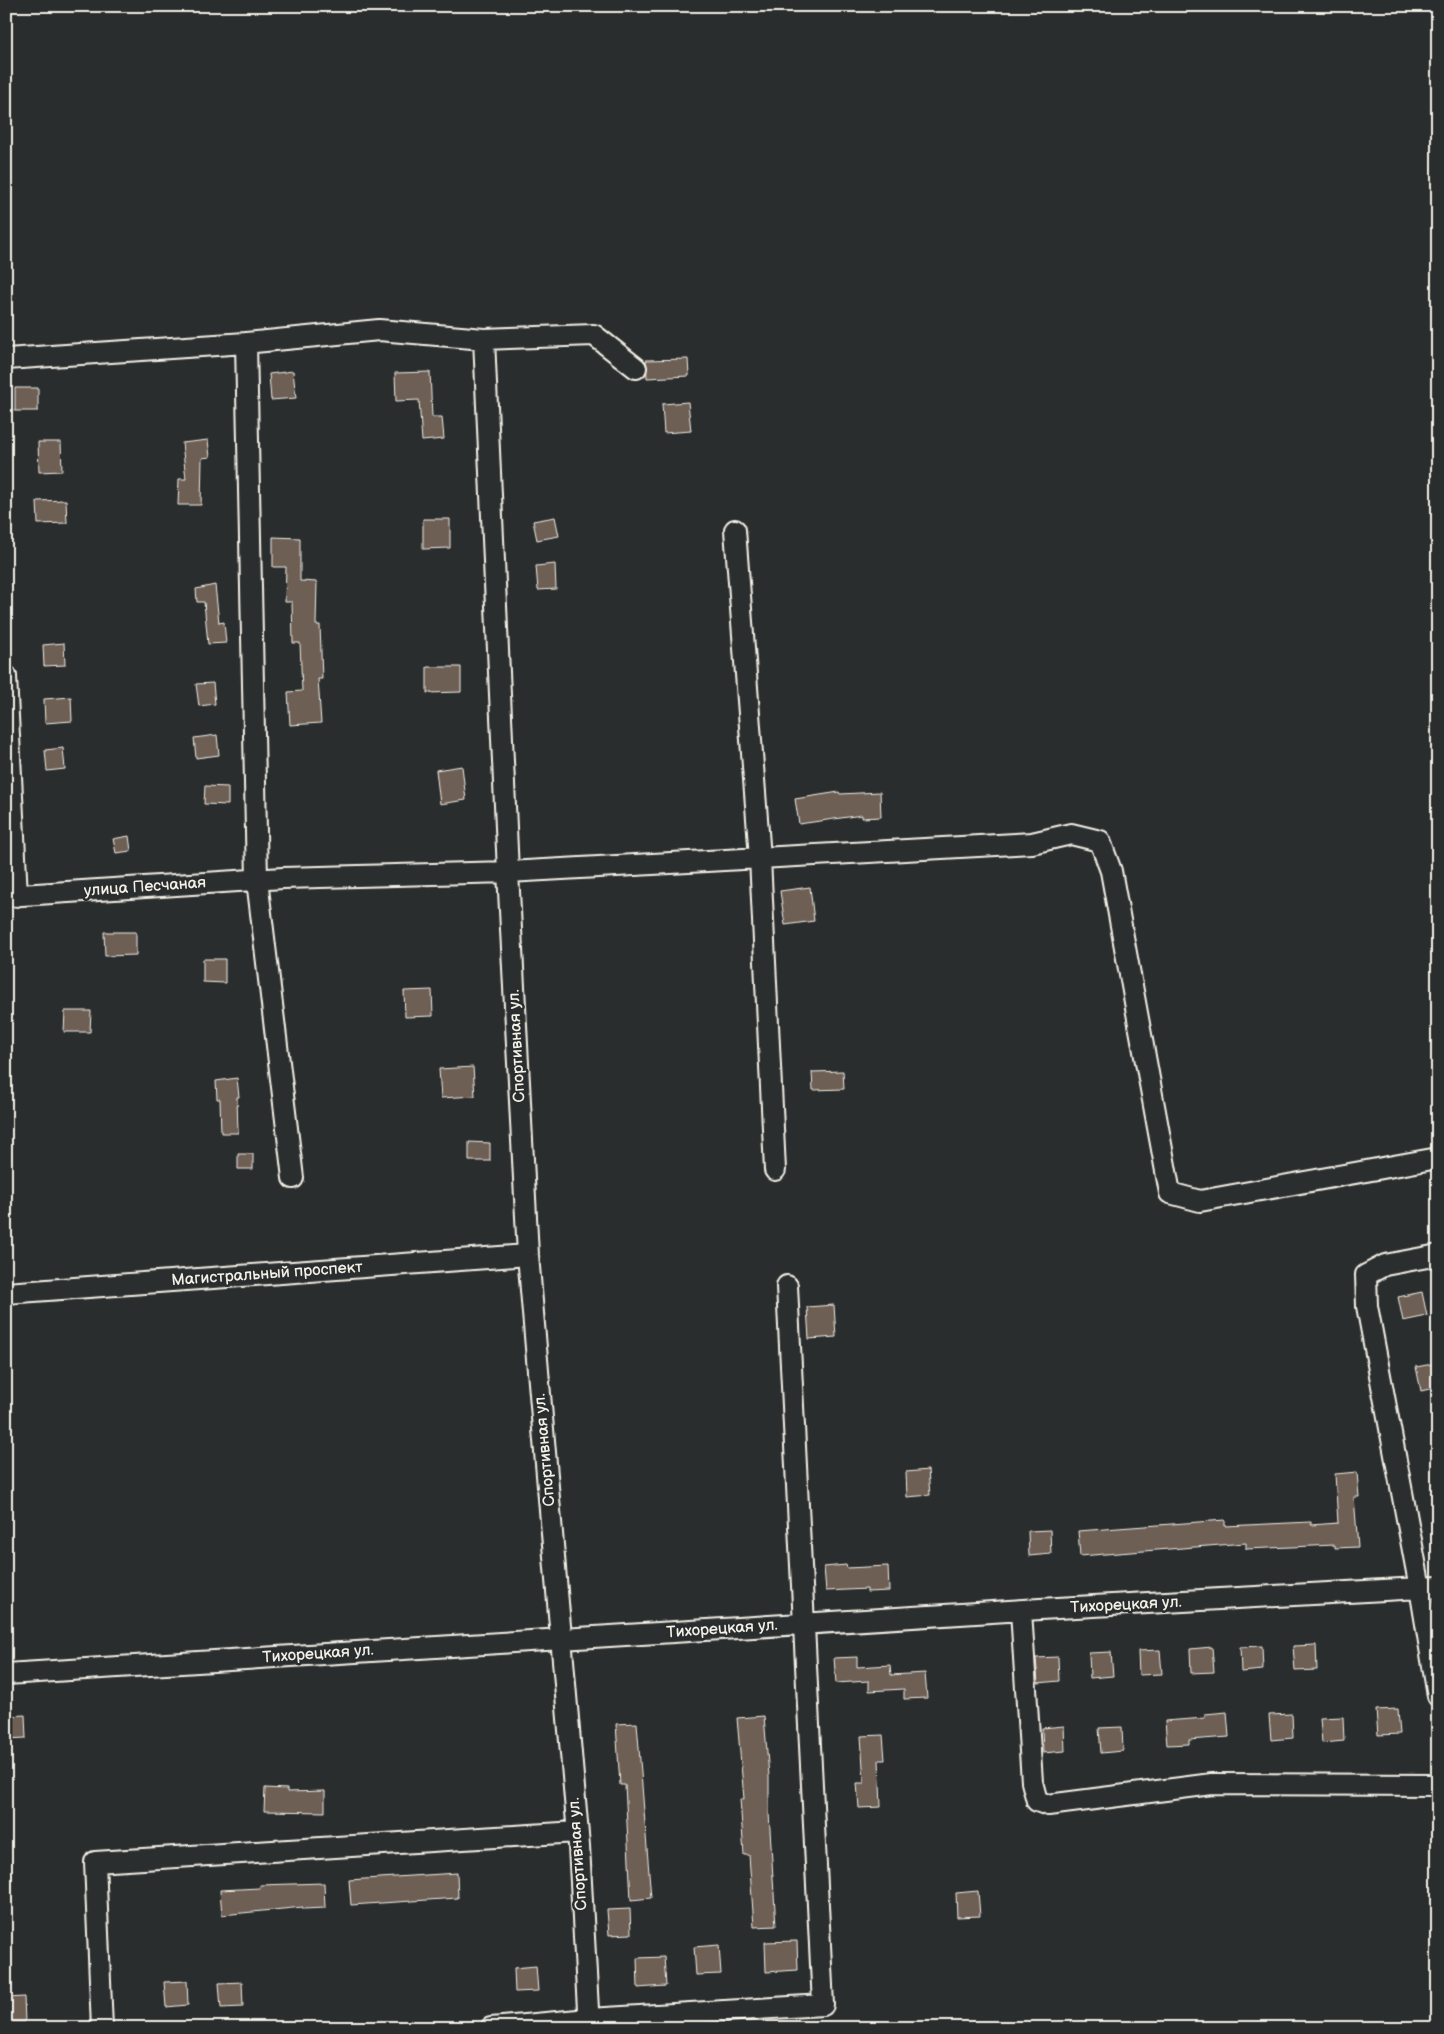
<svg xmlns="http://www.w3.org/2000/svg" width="1444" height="2034" font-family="'Balsamiq Sans',sans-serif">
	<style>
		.building { fill: #6e5f55; stroke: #f4f1e8 }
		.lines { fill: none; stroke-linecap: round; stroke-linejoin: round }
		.minor-casing { stroke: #f4f1e8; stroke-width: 24 }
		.minor { stroke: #2a2d2e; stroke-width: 20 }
		.labels { text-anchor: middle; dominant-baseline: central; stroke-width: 5; stroke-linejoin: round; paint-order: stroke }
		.street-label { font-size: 16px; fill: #f4f1e8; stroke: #2a2d2e }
	</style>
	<rect width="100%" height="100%" fill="#2a2d2e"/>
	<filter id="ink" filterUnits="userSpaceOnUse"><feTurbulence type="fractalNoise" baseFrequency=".02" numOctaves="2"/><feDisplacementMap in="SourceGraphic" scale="10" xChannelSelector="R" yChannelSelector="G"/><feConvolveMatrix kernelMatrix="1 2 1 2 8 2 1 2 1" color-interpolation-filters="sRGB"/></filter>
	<g filter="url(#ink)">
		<path class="building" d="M688,359L689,376L647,378L646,360Z
			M293,371L296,398L271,400L269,374Z
			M430,372L432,417H442L444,439L422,441L419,400L396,401L395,373Z
			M15,388H38V411H15Z
			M688,402L691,431L664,433L662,404Z
			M208,440L210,457L202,458L201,505H178L179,479H186L182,443Z
			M38,442H61L62,471L39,472Z
			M66,500L67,523L38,524L37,501Z
			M555,517L559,536L537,540L533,521Z
			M423,519H450V548L423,549Z
			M273,537L300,538V581L317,582L316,625H320L322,679H318L321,723L290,725L288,692L302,691L300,643H293L292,602H285L286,567H273Z
			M555,564L556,589L538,590L536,566Z
			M215,585L219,623L224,622L226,643L208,644L204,602H197L196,589Z
			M64,643L65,665L44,666L43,645Z
			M427,667H461V692L427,693Z
			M213,683L215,704L199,706L196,684Z
			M71,697L72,721L45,723L44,699Z
			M217,735L219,755L196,758L194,738Z
			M63,748L65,769L47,771L45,750Z
			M462,766L466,800L440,804L436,770Z
			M205,786L228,787V805L204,804Z
			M839,792L840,794L880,792L881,817L862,818V815L799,824L795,799Z
			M129,836L131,851L116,853L113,839Z
			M810,887L814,921L785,925L780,891Z
			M104,932H136V955L105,956Z
			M203,959H225V983L203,982Z
			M432,990L433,1016L405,1017L404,991Z
			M65,1011H91L90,1032H64Z
			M473,1067L475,1096L441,1098L439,1069Z
			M843,1071L844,1089L813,1090L812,1072Z
			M237,1078L239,1097H237L238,1133H221L220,1099H217L216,1081Z
			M469,1142L490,1143V1161H469Z
			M238,1154H253V1169H238Z
			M1422,1292L1427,1316L1403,1321L1398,1297Z
			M834,1305L836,1337L809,1339L807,1307Z
			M1438,1363V1387L1421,1391L1416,1367Z
			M928,1470L930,1495L907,1497L906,1472Z
			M1357,1472L1359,1497H1354L1358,1547L1335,1548V1545L1246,1549V1543L1080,1556L1078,1531L1225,1520V1526L1311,1522V1525L1338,1523L1335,1474Z
			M1050,1530L1051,1554L1029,1556L1028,1531Z
			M846,1565L847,1568L888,1566L889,1591L867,1592V1589L826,1591L824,1567Z
			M1316,1645L1317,1670L1295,1671L1293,1646Z
			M1262,1646L1263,1670L1241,1672L1240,1647Z
			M1212,1647L1214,1672L1191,1673L1190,1649Z
			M1160,1650L1162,1674L1139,1675L1138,1651Z
			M1111,1652L1113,1676L1090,1678L1089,1653Z
			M857,1657V1667L890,1665L891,1675L925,1673L927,1698L904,1699V1689L869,1691V1681L836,1683L834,1658Z
			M1058,1657L1059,1681L1038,1683L1036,1658Z
			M1398,1709L1400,1734L1378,1735L1376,1710Z
			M1227,1712L1229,1737L1189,1740V1744L1167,1745L1165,1721L1205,1718V1714Z
			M1292,1714L1293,1738L1271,1740L1269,1715Z
			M25,1715L26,1738L6,1739V1716Z
			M764,1716L769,1776V1813L776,1926L754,1927L749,1855H744L740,1799H744L737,1718Z
			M1343,1717L1344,1741L1322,1743L1320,1718Z
			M637,1723L651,1898L631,1900L625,1785H620L616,1724Z
			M1064,1726L1065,1751L1043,1753L1042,1728Z
			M1122,1727L1123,1751L1101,1753L1099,1728Z
			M883,1735L885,1760H879L881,1807L859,1808L857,1783H864L861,1736Z
			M265,1788L287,1789V1792L325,1791V1812L264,1811Z
			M457,1873L458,1898L351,1905L349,1880Z
			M324,1883L325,1908L303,1909V1907L222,1915L220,1890L260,1888V1885Z
			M978,1891L980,1916L957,1917L956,1893Z
			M630,1909L631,1934L609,1935L607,1910Z
			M797,1941L798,1970L766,1972L765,1942Z
			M719,1945L721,1974L696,1975L694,1947Z
			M664,1957L666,1986L638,1988L637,1958Z
			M536,1966L538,1991L515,1992L514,1968Z
			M187,1981L188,2005L166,2007L164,1982Z
			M242,1982L243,2007L221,2008L219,1983Z
			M24,1997L25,2022H6V1998Z"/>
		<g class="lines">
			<defs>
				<path id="minor" d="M484,339L594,335L636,368
					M6,359L246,343
					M735,530L760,858L775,1170
					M6,676L17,896
					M6,896L283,878L508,872L1032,843L1071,834L1100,841L1111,871L1170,1193L1200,1201L1438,1158
					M293,1178L257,880L246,343L379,330L484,339L508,872L528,1255L579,1846L589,2028
					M1438,1255L1385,1265L1366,1275L1367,1306L1420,1588L1438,1696
					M6,1293L528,1255
					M1021,1611L1032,1782L1037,1801L1048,1805L1212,1784L1438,1785
					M6,1674L1040,1609L1438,1587
					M102,2028L95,1862L577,1832
					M491,2028L589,2019L823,2005L787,1286"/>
			</defs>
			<use href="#minor" class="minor-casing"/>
			<use href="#minor" class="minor"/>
		</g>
	</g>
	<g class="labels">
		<g class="street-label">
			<text transform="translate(145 887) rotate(-4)">улица Песчаная</text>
			<text transform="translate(517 1046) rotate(-93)">Спортивная ул.</text>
			<text transform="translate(267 1274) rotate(-4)">Магистральный проспект</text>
			<text transform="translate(545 1450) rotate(-95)">Спортивная ул.</text>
			<text transform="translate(1126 1605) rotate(-3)">Тихорецкая ул.</text>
			<text transform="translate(722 1629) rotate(-4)">Тихорецкая ул.</text>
			<text transform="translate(318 1654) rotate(-4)">Тихорецкая ул.</text>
			<text transform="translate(578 1854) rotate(-94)">Спортивная ул.</text>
		</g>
	</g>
	<rect width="1444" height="2034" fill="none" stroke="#2a2d2e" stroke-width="25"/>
	<rect x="12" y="12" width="1419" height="2009" fill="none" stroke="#f4f1e8" stroke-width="2" filter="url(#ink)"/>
</svg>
